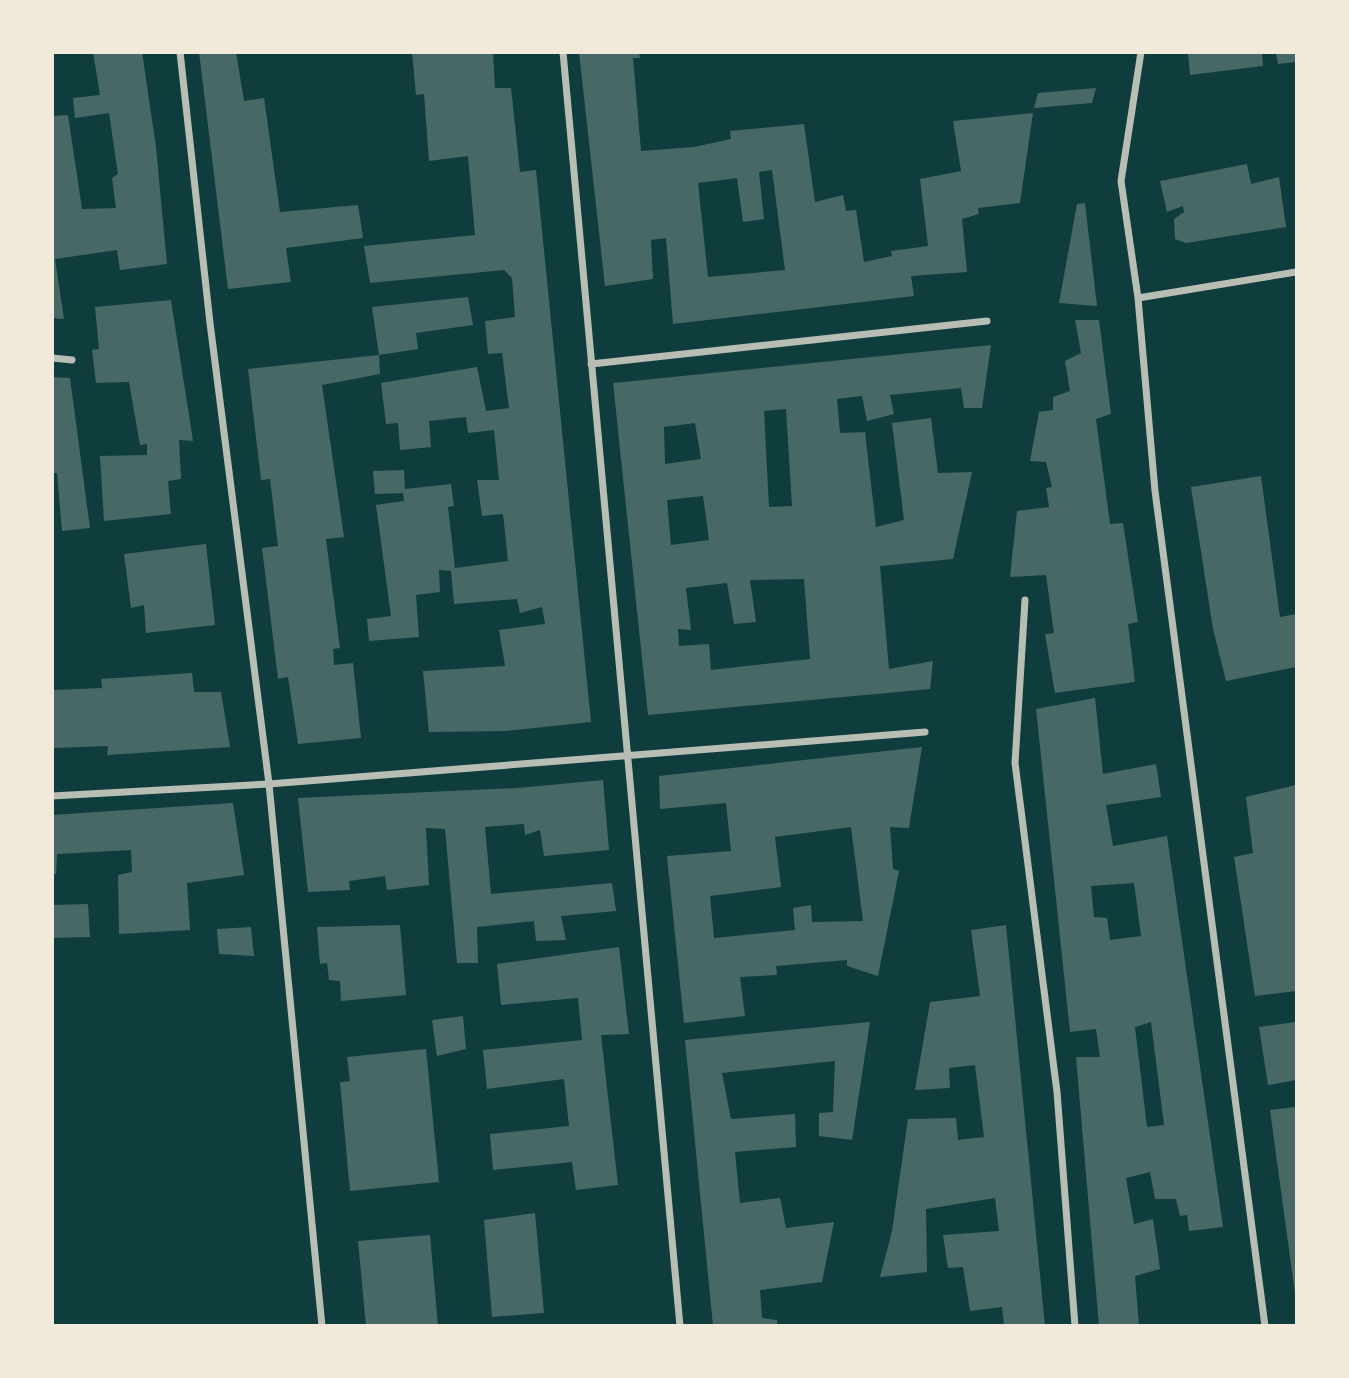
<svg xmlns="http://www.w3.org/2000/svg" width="1349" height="1378" font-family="Inter,sans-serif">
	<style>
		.building { fill: #486865; fill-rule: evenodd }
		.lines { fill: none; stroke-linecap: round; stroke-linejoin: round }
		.minor { stroke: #b8beb3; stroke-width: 7 }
	</style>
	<rect width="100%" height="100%" fill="#0f3d3e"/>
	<path class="building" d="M93,52H142L156,147L167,264L120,270L117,250L55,259L64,319L52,318V116L68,115L82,209L116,208L112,178L118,174L109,113L75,118L73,98L100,95Z
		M199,52H236L244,101L264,98L280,212L358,205L363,238L286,248L291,282L228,289Z
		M412,52H493L495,88H511L520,172L536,170L591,722L506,731L429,732L423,671L505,666L499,630L545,624L542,607L520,613L517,599L454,604L451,571L439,570L440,592L416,595L419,637L369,641L367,619L391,616L376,505L404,501L403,493L375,494L373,471L404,470L405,489L451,484L454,506L448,507L455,568L508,561L503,514L482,516L477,480H499L494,430L468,433L466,417L429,421L431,447L400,450L398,423L386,424L381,383L477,367L486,411L509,408L502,353L488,354L485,321L515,317L512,278L504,270L370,283L364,246L475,235L468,156L429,161L424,94L416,95Z
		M579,52H639L640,58H633L641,151L694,147L731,139L730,131L804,124L815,202L843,195L846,211L856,210L864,262L892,256L891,251L928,246L920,179L961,171L953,121L1033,113L1020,203L978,208L979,214L962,219L967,272L911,276L914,296L673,324L666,238L651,240L653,279L605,286ZM772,170L785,270L708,277L698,183L737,178L743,222L764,219L759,172Z
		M1188,52H1262L1263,66L1190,75Z
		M1276,52H1296V62L1278,64Z
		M1096,88L1092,103L1034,108L1038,93Z
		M1247,164L1251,184L1279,177L1286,227L1186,243L1175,239L1174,219L1184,212L1183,206L1167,212L1160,181Z
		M1085,203L1097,306L1059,303L1077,204Z
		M468,297L473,325L416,333L418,349L379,355L372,307Z
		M171,300L193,441L179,440L181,479L168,481L171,514L104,521L100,456L147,455V444L140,445L129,382L96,383L92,350L99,349L95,307Z
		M1075,320H1099L1111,414L1096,419L1110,524L1123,523L1138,622L1128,624L1135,682L1055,693L1045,634L1054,633L1046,575L1010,577L1017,511L1049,507L1046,488L1052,487L1046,462L1030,461L1039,412L1053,410V397L1070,391L1065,361L1081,353Z
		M991,345L982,408H964L961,388L890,395L894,414L867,421L862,396L837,399L840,433L865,432L876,527L904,520L892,423L931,418L938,473L972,472L953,559L880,566L889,669L933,661L930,689L648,715L613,383ZM786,409L792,506L769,507L764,411ZM695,423L701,459L665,464L664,427ZM703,496L709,540L671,545L667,500ZM804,579L810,659L711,670L709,644L679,646L678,629L691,630L686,588L727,583L734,624L756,622L750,580Z
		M379,355L380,374L322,385L344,537L326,539L340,648L333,649L334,665L353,663L361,738L298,744L288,677L278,679L262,548L278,546L270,479L261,480L248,369Z
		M52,377L70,378L90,528L62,531L57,473H52Z
		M1261,476L1280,617L1296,614V667L1226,681L1213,629L1191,487Z
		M206,544L215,625L146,633L144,605L131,608L124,554Z
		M192,673L194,692H221L230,747L107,755L108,746L52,748V690L102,688L101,679Z
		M1095,698L1103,774L1156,764L1161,797L1106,805L1113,846L1167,836L1223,1227L1189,1231L1187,1215L1180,1216L1176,1199H1155L1150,1172L1126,1178L1134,1224L1153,1219L1160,1269L1135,1276L1139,1326H1099L1076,1057H1100L1096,1029L1070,1032L1036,709ZM1134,883L1141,936L1110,940L1107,918L1094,917L1091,886ZM1151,1022L1164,1125L1147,1127L1135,1027Z
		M922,747L909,828L890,827L893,869L899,871L878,976L847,966V960L776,966L777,975L740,977L745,1016L684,1023L667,856L731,851L726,803L660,809L659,776ZM851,827L863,921L812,922L811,905L793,908L795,930L714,938L710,896L781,887L775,837Z
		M603,780L609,850L544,856L540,830L525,835L524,824L485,827L491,894L612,883L616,911L561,916L566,940L536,941L534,921L477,927L478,963H457L445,829L426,828L429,885L387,890L385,876L349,881L350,890L308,892L298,798L518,788Z
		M1296,785V991L1255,996L1234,857L1253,853L1246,797Z
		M233,803L244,875L187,883L190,930L119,934L118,875L132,872L131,850L57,854L56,874H52V815Z
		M88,904L90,937L52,938V905Z
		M400,925L406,995L341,1001L340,981L329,980L327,963L320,964L317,927Z
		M1006,925L1045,1326H1004L1002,1307L970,1311L963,1267L948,1268L943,1235L999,1231L995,1198L926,1209L927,1272L880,1277L892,1231L908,1119L956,1118L958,1140L984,1137L975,1065L949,1068L950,1088L915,1090L930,1002L980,996L971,930Z
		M251,927L254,956L219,954L217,929Z
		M619,947L629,1034L601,1035L618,1185L576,1190L572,1162L493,1170L490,1134L569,1126L564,1079L487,1089L483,1050L582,1040L578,998L501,1005L497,964Z
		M463,1016L466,1049L437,1056L432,1020Z
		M870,1022L852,1140L819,1136V1113L833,1112L835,1061L722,1073L731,1119L795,1114L796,1147L735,1152L740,1203L780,1198L786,1228L834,1222L822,1282L760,1290L762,1318L777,1320V1326H713L685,1040Z
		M1296,1022V1080L1268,1085L1259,1027Z
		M426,1049L439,1182L350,1191L340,1082L350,1081L347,1057Z
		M1296,1107V1294H1295L1270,1110Z
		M535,1213L544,1313L492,1317L484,1220Z
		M430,1235L438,1326H366L358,1241Z"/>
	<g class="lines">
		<path class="minor" d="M180,52L210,323L269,784L322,1326
			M563,52L680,1326
			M1141,52L1121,181L1138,298L1155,491L1265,1326
			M1138,298L1296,272
			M52,358L72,360
			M591,364L987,321
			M1025,600L1015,763L1057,1092L1075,1326
			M52,796L269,784L925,732"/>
	</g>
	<rect width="1349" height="1378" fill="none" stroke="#f1e9da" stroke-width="108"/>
</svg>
